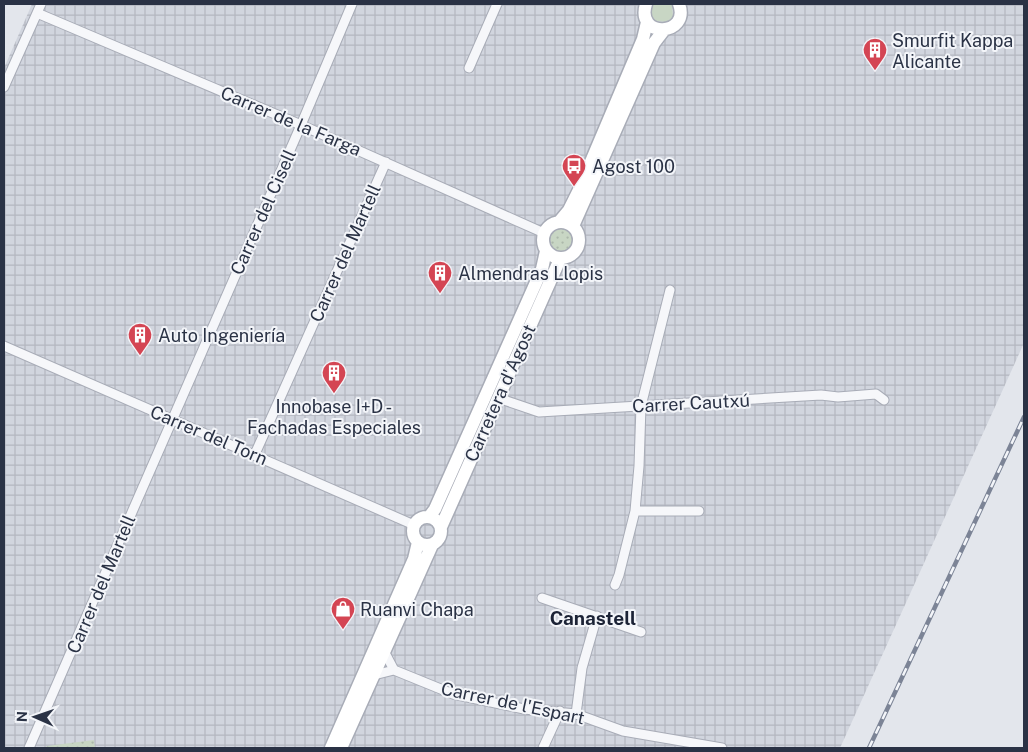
<svg xmlns="http://www.w3.org/2000/svg" width="1028" height="752" font-family="'Public Sans',sans-serif">
	<style>
		.industrial { fill: url(#industrial-grid) }
		.grass { fill: #c8d6c4 }
		.park { fill: url(#park-dots) }
		.lines { fill: none; stroke-linecap: round; stroke-linejoin: round }
		.street-casing { stroke: #a8acb7; stroke-width: 11 }
		.secondary-casing { stroke: #a8acb7; stroke-width: 15 }
		.street { stroke: #f6f7fa; stroke-width: 9 }
		.secondary { stroke: #fff; stroke-width: 12 }
		.rail-casing { stroke: #7c8496; stroke-width: 4.5 }
		.rail { stroke: #f3f5f9; stroke-width: 2.5; stroke-dasharray: 8; stroke-linecap: butt }
		.labels { text-anchor: middle; dominant-baseline: central; stroke-width: 4; stroke-linejoin: round; paint-order: stroke }
		.poi-label { font-size: 18px; fill: #2a3245; stroke: #f3f5f9; text-anchor: start }
		.street-label { font-size: 18px; fill: #2a3245; stroke: #f3f5f9 }
		.neighbourhood-label { font-size: 19px; font-weight: bold; fill: #1c2336; stroke: #f3f5f9 }
	</style>
	<defs>
		<pattern id="industrial-grid" width="8" height="8" patternUnits="userSpaceOnUse" patternTransform="scale(1.25)"><rect width="8" height="8" fill="#d1d5de"/><path d="M0 4h8M4 0v8" fill="none" stroke="#b4b7c0"/></pattern>
		<pattern id="park-dots" width="8" height="8" patternUnits="userSpaceOnUse" patternTransform="scale(1.25)"><rect width="8" height="8" fill="#c8d6c4"/><path d="M2 2h.1M6 6h.1" fill="none" stroke="#acb8aa" stroke-width="1.8" stroke-linecap="round"/></pattern>
	</defs>
	<rect width="100%" height="100%" fill="#e3e6ec"/>
	<path class="industrial" d="M32,4H1024V343L840,748H4V68Z"/>
	<path class="grass" d="M653,4H672L673,17L667,22L656,21L651,15Z"/>
	<path class="park" d="M549 240a12 12 0 1 1 24 0a12 12 0 1 1-24 0Z
		M94,740L95,748H45L47,746Z"/>
	<g class="lines">
		<defs>
			<path id="street" d="M37,13L301,125L544,233
				M469,68L497,4
				M4,87L41,4
				M670,290L641,406L639,466L635,511H699
				M4,346L414,525
				M498,398L539,412L821,395L838,397L876,394L884,400
				M255,454L386,162
				M615,585L619,575L635,511
				M542,598L641,632
				M384,651L394,670
				M374,675L394,670L453,694L524,709L576,714L623,731L722,748
				M576,714L582,668L597,616
				M29,748L301,125L352,4
				M543,748L560,711"/>
			<path id="secondary" d="M646,4C635,39 691,36 679,4
				M543 240a18 18 0 1 1 36 0a18 18 0 1 1-36 0Z
				M559,222L569,210L579,190L643,39L647,22
				M573,226L654,43L664,30
				M413 531a14 14 0 1 1 28 0a14 14 0 1 1-28 0Z
				M429,517L435,509L542,269L546,251
				M441,527L560,259
				M331,748L414,559L418,542
				M341,748L432,545"/>
		</defs>
		<use href="#street" class="street-casing"/>
		<use href="#secondary" class="secondary-casing"/>
		<use href="#street" class="street"/>
		<use href="#secondary" class="secondary"/>
		<defs>
			<path id="rail" d="M869,748L1024,417"/>
		</defs>
		<use href="#rail" class="rail-casing"/>
		<use href="#rail" class="rail"/>
	</g>
	<defs>
		<symbol id="building-pin" viewBox="-11 -11 22 30"><path d="M0 17L-7.5 6A9.5 9.5 0 1 1 7.5 6Z" fill="#d44553" stroke="#f3f5f9"/><path d="M-4-6H4V6H1V3H-1V6H-4ZM-2.5-4.3h1.7v1.8h-1.7ZM.8-4.3h1.7v1.8H.8ZM-2.5-1h1.7V.8h-1.7ZM.8-1h1.7V.8H.8Z" fill="#fff"/></symbol>
		<symbol id="bus-pin" viewBox="-11 -11 22 30"><path d="M0 17L-7.5 6A9.5 9.5 0 1 1 7.5 6Z" fill="#d44553" stroke="#f3f5f9"/><path d="M-5-6H5V4H4V6H2V4H-2V6H-4V4H-5ZM-3.5-4V0h7V-4ZM-3.5 1.2v1.5H-2V1.2ZM2 1.2v1.5H3.5V1.2Z" fill="#fff"/></symbol>
		<symbol id="shop-pin" viewBox="-11 -11 22 30"><path d="M0 17L-7.5 6A9.5 9.5 0 1 1 7.5 6Z" fill="#d44553" stroke="#f3f5f9"/><path d="M-5-2.5h2.3a2.7 3.5 0 0 1 5.4 0H5L5.5 6h-11ZM-1.5-2.5h3a1.5 2.3 0 0 0-3 0Z" fill="#fff"/></symbol>
	</defs>
	<g fill-rule="evenodd">
		<use href="#building-pin" x="861" y="36" width="28" height="38"/>
		<use href="#bus-pin" x="560" y="152" width="28" height="38"/>
		<use href="#building-pin" x="426" y="259" width="28" height="38"/>
		<use href="#building-pin" x="126" y="321" width="28" height="38"/>
		<use href="#building-pin" x="320" y="359" width="28" height="38"/>
		<use href="#shop-pin" x="329" y="595" width="28" height="38"/>
	</g>
	<g class="labels">
		<g class="poi-label">
			<text x="892" y="40">Smurfit Kappa<tspan x="892" dy="21">Alicante</tspan></text>
			<text x="592" y="166">Agost 100</text>
			<text x="458" y="273">Almendras Llopis</text>
			<text x="158" y="335">Auto Ingeniería</text>
			<text x="334" y="406" text-anchor="middle">Innobase I+D -<tspan x="334" dy="21">Fachadas Especiales</tspan></text>
			<text x="360" y="609">Ruanvi Chapa</text>
		</g>
		<g class="street-label">
			<text transform="translate(291 121) rotate(23)">Carrer de la Farga</text>
			<text transform="translate(263 212) rotate(-66)">Carrer del Cisell</text>
			<text transform="translate(345 253) rotate(-66)">Carrer del Martell</text>
			<text transform="translate(500 393) rotate(-66)">Carretera d'Agost</text>
			<text transform="translate(691 403) rotate(-3)">Carrer Cautxú</text>
			<text transform="translate(209 435) rotate(23)">Carrer del Torn</text>
			<text transform="translate(101 584) rotate(-67)">Carrer del Martell</text>
			<text transform="translate(513 703) rotate(12)">Carrer de l'Espart</text>
		</g>
		<g class="neighbourhood-label">
			<text x="593" y="618">Canastell</text>
		</g>
	</g>
	<rect width="1028" height="752" fill="none" stroke="#2a3245" stroke-width="10"/>
	<g transform="translate(35 717) rotate(272)" stroke="#f3f5f9" stroke-width="4" paint-order="stroke">
	<path d="M0-4L9 19L0 12L-9 19Z" fill="#2a3245"/>
	<text y="-8" font-size="14" font-weight="bold" text-anchor="middle" fill="#2a3245">N</text>
	</g>
</svg>
